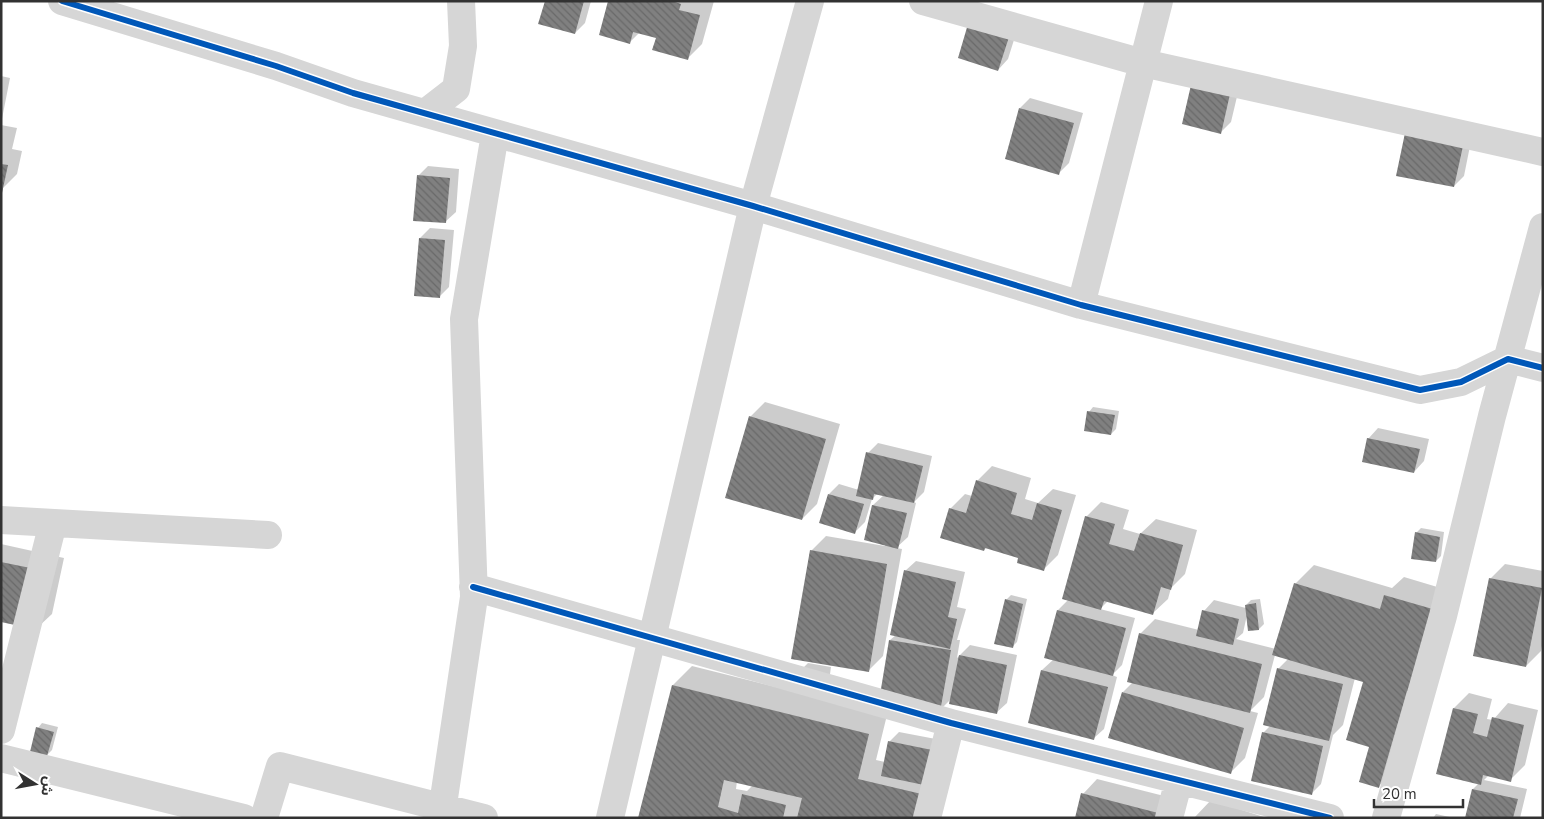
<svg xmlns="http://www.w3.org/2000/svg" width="1544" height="819" font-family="'Nunito Sans','Noto Sans Arabic',sans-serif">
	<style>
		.shadow { fill: #0003; fill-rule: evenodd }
		.building { fill: url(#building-back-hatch) }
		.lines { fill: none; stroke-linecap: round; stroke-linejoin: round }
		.minor { stroke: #d6d6d6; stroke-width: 28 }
		.cycleway-casing { stroke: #fff; stroke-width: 9 }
		.cycleway { stroke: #0057b8; stroke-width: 6 }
	</style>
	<defs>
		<pattern id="building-back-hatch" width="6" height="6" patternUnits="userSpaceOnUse" patternTransform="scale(1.25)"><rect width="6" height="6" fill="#808080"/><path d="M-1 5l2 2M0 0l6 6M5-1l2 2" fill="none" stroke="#696969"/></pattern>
	</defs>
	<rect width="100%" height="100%" fill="#fff"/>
	<path class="shadow" d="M546,1H591L585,23L575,33Z
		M609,1H714L702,44L688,58L657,37L640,32L629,43Z
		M1018,27L1008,59L998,70L960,58Z
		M1,76L10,78L1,124Z
		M1240,84L1231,122L1221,132L1184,123Z
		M1030,98L1083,113L1069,163L1059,173L1020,108Z
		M1416,124L1472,136L1464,176L1454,186Z
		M1,125L17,128L12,149L22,151L17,174L2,189Z
		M428,166L459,169L456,212L445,222L418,176Z
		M430,228L454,230L449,287L439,297L420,238Z
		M765,402L840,424L817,504L802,519L750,417Z
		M1093,407L1119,411L1116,429L1111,434L1089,412Z
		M1378,428L1429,439L1424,461L1414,472L1368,439Z
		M878,443L932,456L924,492L914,502L916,503L908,537L896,548L902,549L883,656L868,671L811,551L826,536L885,546V544L865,539L873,505L884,495L878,493L872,499L865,522L855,532L829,494L839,484L859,490L868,453Z
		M992,466L1031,478L1025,499L1038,503L1053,489L1076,495L1058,555L1043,570L1020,557L987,547L984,550L950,509L965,494L972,496L977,481Z
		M1101,502L1129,510L1123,529L1140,534L1156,519L1197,530L1185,574L1171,588L1168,599L1153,613L1108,601L1100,609L1135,618L1122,665L1112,675L1117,677L1104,729L1093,739L1029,722L1042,670L1054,659L1046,657L1058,610L1069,599L1086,517Z
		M1421,528L1444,532L1441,556L1436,561L1416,533Z
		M1,544L64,558L52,614L37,628L1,621Z
		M916,561L965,572L957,607L966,609L957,640H960L957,658L970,645L1017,655L1007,703L996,713L951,699L940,710L890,640L896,635L905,571Z
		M1505,564L1543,571V641L1541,651L1526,666L1490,579Z
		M1314,565L1392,588L1404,577L1454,592L1397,768L1378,787L1371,746L1365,681L1355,678L1343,725L1333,735L1321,784L1311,794L1263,733L1270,726L1278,669L1288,659L1275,655L1264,697L1250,711L1258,713L1245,758L1230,773L1123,692L1133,682L1140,634L1155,619L1199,630L1204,611L1214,600L1246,608V605L1251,600L1260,599L1264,624L1259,629L1247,615L1243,633L1236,639L1276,649L1295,584Z
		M1011,595L1027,599L1017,642L1012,647L1006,600Z
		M808,663L831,667L828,689L803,668Z
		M692,666L887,715L876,760L885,762L889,742L899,732L941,740L934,818H639L673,685ZM737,781L753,785L747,791L736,789Z
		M1469,693L1492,699L1487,719L1493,720L1508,703L1538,710L1525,765L1510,780L1489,775L1484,780L1527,789L1520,818H1466L1473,789L1479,783L1438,773L1454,708Z
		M42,723L58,727L52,750L47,755L38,728Z
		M1097,779L1176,799L1172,818L1083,794Z
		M1211,800L1267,818H1194Z
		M1436,814L1454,818H1433Z"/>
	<path class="building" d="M545,1H584L575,34L538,24Z
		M608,1H672L681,4L679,10L700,15L688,60L652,50L656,38L633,32L630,44L599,35Z
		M968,24L1009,37L998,71L958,58Z
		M1191,85L1230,94L1221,134L1182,124Z
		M1019,108L1074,123L1059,175L1005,159Z
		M1405,133L1463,146L1454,187L1396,176Z
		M1,164L8,165L2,193H1Z
		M417,175L450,178L446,223L413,221Z
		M419,238L445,240L440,298L414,296Z
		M1087,411L1115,415L1111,435L1084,431Z
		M749,416L826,439L802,520L725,498Z
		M1367,438L1420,449L1414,473L1362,462Z
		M866,452L923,466L914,503L874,494L873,500L856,496Z
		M976,480L1017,493L1011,514L1032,520L1037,503L1062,510L1044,571L1017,563L1018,558L985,548L984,551L940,538L949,508L966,513Z
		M828,494L864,504L855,534L819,523Z
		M872,505L907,513L898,549L864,540Z
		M1085,516L1115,524L1109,544L1134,551L1140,533L1183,545L1171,590L1161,587L1153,615L1104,601L1101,610L1062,599Z
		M1415,532L1440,537L1436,562L1411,559Z
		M810,550L887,564L869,672L791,659Z
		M1,562L50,572L38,630L1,622Z
		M904,570L956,582L948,617L957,619L950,649L890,635Z
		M1489,578L1542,588L1526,667L1473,656Z
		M1294,583L1380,609L1384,595L1436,610L1412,692L1407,691L1379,788L1359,782L1369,747L1346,740L1363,682L1272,655Z
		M1005,599L1023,604L1013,648L994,644Z
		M1256,603L1259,630L1248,631L1245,605Z
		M1057,610L1126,628L1113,676L1044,658Z
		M1202,610L1239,619L1233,645L1196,636Z
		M1139,633L1262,664L1250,713L1127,682Z
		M889,640L951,650L940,712L879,701Z
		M959,655L1007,665L997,714L949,704Z
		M1277,668L1343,684L1329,741L1263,725Z
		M1041,670L1108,687L1094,740L1028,723Z
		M672,685L869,734L858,779L930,796L925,818H797L802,798L724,780L718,807L738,813L742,794L786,805L783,818H638Z
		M1122,692L1244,728L1231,774L1108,738Z
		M1453,708L1478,714L1473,733L1487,737L1492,717L1524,725L1511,782L1483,775L1481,785L1436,774Z
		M36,727L54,732L47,756L30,752Z
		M1262,732L1323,746L1312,795L1251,781Z
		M888,741L932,750L924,785L881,776Z
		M1472,789L1518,799L1513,818H1465Z
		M1081,793L1162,814L1161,818H1075Z"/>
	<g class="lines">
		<path class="minor" d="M62,1L276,66L353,93L753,206L1081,305L1420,390L1461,382L1508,359L1543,368
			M923,1L1143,63L1543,152
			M425,113L456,89L463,46L461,1
			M1081,305L1159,1
			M1,520L268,535
			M473,587L951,723L1330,818
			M1,730L53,523
			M1,758L244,818
			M264,818L280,766L484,818
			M441,818L474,597L464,319L495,134
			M610,818L753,206L810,1
			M927,818L951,723
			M1169,818L1179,780
			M1386,818L1443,616L1492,416L1543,227"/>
		<defs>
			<path id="cycleway" d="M62,1L276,66L353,93L753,206L1081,305L1420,390L1461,382L1508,359L1543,368
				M473,587L951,723L1330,818"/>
		</defs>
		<use href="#cycleway" class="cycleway-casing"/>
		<use href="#cycleway" class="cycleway"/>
	</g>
	<rect width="1544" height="819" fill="none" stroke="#323232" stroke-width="5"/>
	<g transform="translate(35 784) rotate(101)" stroke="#ffffff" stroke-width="4" paint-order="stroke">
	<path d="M0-4L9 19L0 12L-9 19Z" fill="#323232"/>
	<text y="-8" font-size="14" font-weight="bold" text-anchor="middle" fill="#323232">ش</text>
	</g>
	<path d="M1374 799v8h89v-8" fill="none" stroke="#323232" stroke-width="2.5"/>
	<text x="1382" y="799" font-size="15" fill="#323232" stroke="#ffffff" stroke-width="4" paint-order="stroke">20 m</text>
</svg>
